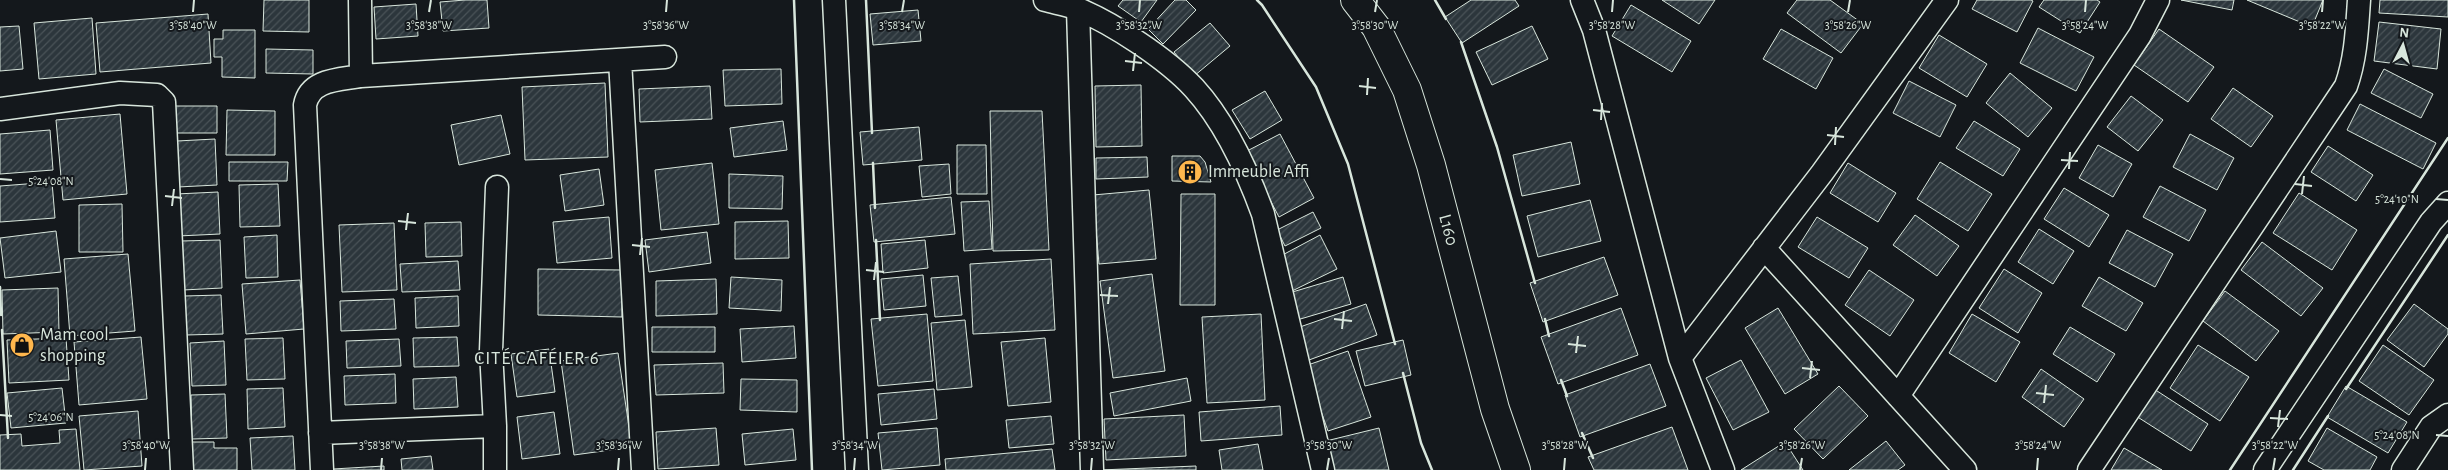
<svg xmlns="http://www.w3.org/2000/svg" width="2448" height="470" font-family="'Alegreya Sans',sans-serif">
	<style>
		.building { fill: url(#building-hatch); stroke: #d8e6dc }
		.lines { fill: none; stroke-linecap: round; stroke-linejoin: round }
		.minor-casing { stroke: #d8e6dc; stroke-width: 25 }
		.tertiary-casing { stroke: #d8e6dc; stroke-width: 30 }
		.minor { stroke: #14181c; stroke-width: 22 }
		.tertiary { stroke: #14181c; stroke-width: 28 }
		.wall { stroke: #d8e6dc; stroke-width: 2.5 }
		.ticks { fill: none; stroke: #d8e6dc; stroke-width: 2 }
		.labels { text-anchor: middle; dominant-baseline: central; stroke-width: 4; stroke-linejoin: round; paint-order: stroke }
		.poi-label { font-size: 18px; fill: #d8e6dc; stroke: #14181c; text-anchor: start }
		.street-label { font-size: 18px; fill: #d8e6dc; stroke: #14181c }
		.neighbourhood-label { font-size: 19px; letter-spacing: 1px; fill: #d8e6dc; stroke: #14181c }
		.ticks-label { font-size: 12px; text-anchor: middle; fill: #d8e6dc; stroke: #14181c; stroke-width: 4; stroke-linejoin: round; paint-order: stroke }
	</style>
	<defs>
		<pattern id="building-hatch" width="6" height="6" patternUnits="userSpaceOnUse" patternTransform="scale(1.25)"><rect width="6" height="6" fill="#2c363c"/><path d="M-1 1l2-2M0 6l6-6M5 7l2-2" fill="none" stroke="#4a5358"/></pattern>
	</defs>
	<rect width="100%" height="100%" fill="#14181c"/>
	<path class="building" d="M264,0H309V32L263,31Z
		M465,0H487L489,28L443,31L440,2Z
		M1123,0H1157L1141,22L1118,6Z
		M1175,0H1186L1196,10L1163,44L1148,29Z
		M1471,0H1515L1519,6L1462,43L1445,17Z
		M1662,0H1715L1699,24Z
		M1797,0H1830L1863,24L1841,53L1787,13Z
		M1977,0H2031L2033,1L2017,32L1972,9Z
		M2044,0H2097L2100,2L2080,33L2039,7Z
		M2181,0H2234L2232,10Z
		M2247,0H2323L2312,27Z
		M2380,0H2448V17L2379,13Z
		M416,4L418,36L376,39L374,7Z
		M1631,5L1691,41L1672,72L1612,36Z
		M918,10L921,41L873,45L870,14Z
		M208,14L211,63L100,72L96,23Z
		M92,18L96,74L39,79L34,23Z
		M2379,22L2441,29L2437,69L2374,61Z
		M1210,23L1230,46L1194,76L1174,52Z
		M19,26L23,69L0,71V27Z
		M1532,26L1548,59L1492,85L1476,52Z
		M2038,28L2094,57L2076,91L2020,63Z
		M1781,29L1833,58L1816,89L1763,59Z
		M2159,29L2214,67L2188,102L2134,65Z
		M223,30H255V78L222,77V57H214V39H223Z
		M1939,35L1987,64L1967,97L1919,68Z
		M266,49L313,50V74L266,73Z
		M781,69L782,104L725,106L723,70Z
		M2384,69L2433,94L2421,118L2371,93Z
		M2010,73L2052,108L2028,137L1986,103Z
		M1909,81L1956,105L1940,137L1893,113Z
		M605,83L608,157L525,160L522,87Z
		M1141,85L1142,146L1096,147L1095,86Z
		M710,86L712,119L640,122L639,89Z
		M2233,88L2273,116L2251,147L2211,119Z
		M1265,91L1282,120L1250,139L1232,110Z
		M2131,96L2163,120L2138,151L2107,127Z
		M2360,104L2436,143L2423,169L2347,130Z
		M170,106H217V133H170Z
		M227,110L275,111V155H226Z
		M990,111H1042L1049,250L993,251Z
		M120,114L127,194L63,200L56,120Z
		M501,115L510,154L459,165L451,125Z
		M783,121L787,150L734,157L730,128Z
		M1974,121L2020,149L2003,176L1956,148Z
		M919,127L922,160L863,165L860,132Z
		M50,130L53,170L0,174V134Z
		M1280,134L1314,198L1279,217L1245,152Z
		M2190,134L2234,158L2217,190L2173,167Z
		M215,139L217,185L178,187L177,141Z
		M1571,142L1580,184L1522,196L1513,155Z
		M957,145H986L987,194H957Z
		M2098,145L2132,164L2113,197L2079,178Z
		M2328,146L2373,175L2356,201L2311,172Z
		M1172,156H1200L1205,162L1211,182L1172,181Z
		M1147,157L1148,177L1096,179V158Z
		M229,162H288L287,181H229Z
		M1940,162L1992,194L1968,231L1917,199Z
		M712,163L719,224L661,230L655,170Z
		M1848,163L1896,193L1878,222L1830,193Z
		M949,164L951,194L922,197L919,166Z
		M599,169L604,205L565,211L560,175Z
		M729,174L783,176L782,209L729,208Z
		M52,182L55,218L0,222V186Z
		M278,184L280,226L240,227L239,185Z
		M2160,186L2206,210L2189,241L2143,217Z
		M2064,188L2109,215L2089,247L2044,219Z
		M1149,190L1156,259L1099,264L1093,195Z
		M218,192L220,234L178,236L176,194Z
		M2299,193L2357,230L2332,270L2273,233Z
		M1181,194H1215V305H1180Z
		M951,197L955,234L874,242L870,205Z
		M1590,200L1601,241L1538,257L1527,216Z
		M989,201L992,249L964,251L961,202Z
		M122,204L123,252H79V205Z
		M1313,212L1321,228L1285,246L1277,230Z
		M1915,215L1959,246L1937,276L1893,245Z
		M609,217L612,258L557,263L553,222Z
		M1817,217L1868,248L1849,278L1798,247Z
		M788,221L789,258L735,259V222Z
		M461,222L462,256L426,257L425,223Z
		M394,223L397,290L342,292L339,225Z
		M2039,229L2074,251L2053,284L2018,262Z
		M2127,230L2173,254L2155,287L2109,263Z
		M56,231L61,272L5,278L0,238Z
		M707,232L711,263L649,272L645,240Z
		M277,235L278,277L246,278L244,237Z
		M1320,235L1337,269L1292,291L1275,259Z
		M220,240L222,288L183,290L181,241Z
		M925,240L928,268L883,273L881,244Z
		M2262,242L2323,288L2301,316L2241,270Z
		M128,254L135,331L70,336L64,259Z
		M1604,257L1618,295L1543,322L1530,283Z
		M1051,259L1055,330L973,334L970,264Z
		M458,261L460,290L402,292L400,264Z
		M538,269L622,270V317L538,315Z
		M2004,269L2042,293L2018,333L1979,308Z
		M1869,270L1914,300L1890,336L1845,305Z
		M1152,274L1165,371L1113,378L1100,281Z
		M923,275L926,306L884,310L881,279Z
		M958,276L962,315L935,317L931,278Z
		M731,277L782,280L781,311L729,308Z
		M1343,277L1351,304L1297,320L1289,293Z
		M2099,277L2143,303L2126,331L2082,306Z
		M716,279L717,314L656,316V281Z
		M300,280L304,329L246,334L242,284Z
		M58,288L59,332L3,334L2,290Z
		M2225,291L2279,331L2256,361L2203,321Z
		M221,295L223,334L186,335L184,296Z
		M458,296L459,326L416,328L415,298Z
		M394,299L396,329L341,331L340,301Z
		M1366,304L1377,335L1309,360L1297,328Z
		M2414,304L2448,329V334L2424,367L2387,340Z
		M1621,308L1638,355L1558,384L1541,337Z
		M1778,308L1818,374L1785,394L1745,328Z
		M927,314L933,381L878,386L871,319Z
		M1261,314L1265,400L1207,403L1202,317Z
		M1972,314L2020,342L1996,382L1949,353Z
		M965,320L972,387L937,390L931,323Z
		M794,326L796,358L742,362L740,329Z
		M652,327H715V352H652Z
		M2070,327L2115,354L2097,382L2053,354Z
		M141,337L147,399L79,405L74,342Z
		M457,337L459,366L414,367L413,338Z
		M66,338L69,380L9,383L7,340Z
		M283,338L285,379L247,380L245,339Z
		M1045,338L1051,402L1008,406L1001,342Z
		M399,339L401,366L347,368L346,341Z
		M1403,340L1411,375L1365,386L1356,351Z
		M224,341L226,385L192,386L190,343Z
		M2198,345L2249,377L2220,421L2170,388Z
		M2383,345L2434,380L2409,415L2359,381Z
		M549,349L555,392L517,397L511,354Z
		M1348,351L1371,417L1328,431L1305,366Z
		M618,353L632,447L574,455L561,361Z
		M1741,360L1769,412L1733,430L1706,378Z
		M723,363L724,393L656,395L654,365Z
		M1650,364L1666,406L1580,437L1565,395Z
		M2041,369L2084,399L2064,427L2022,397Z
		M395,374L396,403L345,405L344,376Z
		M456,377L458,407L414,409L413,379Z
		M1187,378L1191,401L1114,416L1110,393Z
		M741,379L797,380V412L740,410Z
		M1839,386L1868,416L1823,459L1794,429Z
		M2346,386L2407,422L2388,453L2327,417Z
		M62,388L66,423L11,428L7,393Z
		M283,388L285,427L248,429L247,389Z
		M934,389L937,419L881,425L878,394Z
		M2154,389L2208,424L2191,451L2136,416Z
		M225,394L227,438L192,439L191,395Z
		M1280,406L1282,435L1201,441L1199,412Z
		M138,411L142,466L84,470L79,416Z
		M554,412L560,454L522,459L517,417Z
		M1184,415L1186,456L1106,460L1104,419Z
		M1051,416L1054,444L1009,448L1006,420Z
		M1672,427L1688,470H1594L1588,457Z
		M716,428L719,465L658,469L656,432Z
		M937,428L940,465L882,470L878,433Z
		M1379,428L1389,470H1333L1326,441Z
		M2327,428L2377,457L2370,470H2324L2308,461Z
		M76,429L80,470H0V435L21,434L22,446L60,443L59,430Z
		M793,429L796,460L745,465L742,434Z
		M293,436L295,470H252L250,438Z
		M1886,441L1905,465L1898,470H1849Z
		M182,442H214V448H237V470H192Z
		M1785,442L1803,470H1741Z
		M1258,444L1263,470H1222L1219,450Z
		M2124,448L2162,470H2111Z
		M1052,449L1055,470H946L945,459Z
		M431,456L433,470H402L401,459Z
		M384,466V470H333V469Z
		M1196,466V470H1100Z"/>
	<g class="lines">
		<defs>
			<path id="minor" d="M834,0L857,470
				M1045,0C1056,3 1068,5 1078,9C1114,24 1167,59 1194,88C1226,123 1247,170 1263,214L1323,470
				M1582,0L1594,30L1680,358L1723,470
				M1078,9L1092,470
				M620,60L643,470
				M361,76L665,57
				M0,109L120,93L157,95L164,102L182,470
				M1764,248L1965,470
				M1680,358L1822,173L1947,0
				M1898,396L2140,35L2158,0
				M320,433L495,426L491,351L497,187
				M322,470L305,105C310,79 339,80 361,76L360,0
				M495,470V426
				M2089,470L2346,86C2356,58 2357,29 2359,0
				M2265,470L2431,222L2448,203
				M2403,470L2431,427L2448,415"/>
			<path id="tertiary" d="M1355,0L1376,27L1407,90L1431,165L1495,409L1516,470"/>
		</defs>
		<use href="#minor" class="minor-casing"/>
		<use href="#tertiary" class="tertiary-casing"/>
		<use href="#minor" class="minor"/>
		<use href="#tertiary" class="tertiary"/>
		<path class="wall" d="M794,0L812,470
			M866,0L872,133
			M1257,0L1262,5L1316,87L1348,164L1395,344
			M1435,0L1446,19
			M1461,42L1497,147L1535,283
			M873,163L875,208
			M876,240L880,320
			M0,287L1,315
			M1545,319L1549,336
			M2,330L8,438
			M1403,373L1421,443L1432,470
			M1561,380L1567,396
			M2346,389L2448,235
			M1582,433L1593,458
			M2230,470L2448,138
			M2293,470L2328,416"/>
	</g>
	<path class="ticks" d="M193,12L194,0M429,12L431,0M666,12L667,0M902,12L904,0M1139,12L1140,0M1375,12L1377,0M1612,12L1613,0M1848,12L1850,0M2085,12L2086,0M2322,12L2323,0M1125,61L1142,63M1133,71L1135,53M1359,86L1376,88M1367,95L1368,78M1593,110L1610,112M1601,120L1602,103M1827,135L1844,137M1835,145L1836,127M2061,160L2078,161M2069,169L2070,152M0,179L12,180M2295,184L2312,186M2302,194L2304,176M165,196L182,198M2436,199L2448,200M172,206L174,189M398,221L416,223M406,230L408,213M632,245L650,247M640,255L642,238M866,270L884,272M874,280L876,262M1100,295L1118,296M1108,304L1110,287M1334,319L1352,321M1342,329L1344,311M1568,344L1586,346M1576,353L1578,336M1802,368L1820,370M1810,378L1812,361M2036,393L2054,395M2044,403L2046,385M0,415L12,416M2270,418L2288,419M2278,427L2280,410M2436,435L2448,436M145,470L146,458M381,470L382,458M618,470L619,458M854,470L855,458M1091,470L1092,458M1327,470L1329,458M1564,470L1565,458M1800,470L1802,458M2037,470L2038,458M2273,470L2275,458"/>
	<defs>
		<symbol id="building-disc" viewBox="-11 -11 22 22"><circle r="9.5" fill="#ffb74d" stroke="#14181c"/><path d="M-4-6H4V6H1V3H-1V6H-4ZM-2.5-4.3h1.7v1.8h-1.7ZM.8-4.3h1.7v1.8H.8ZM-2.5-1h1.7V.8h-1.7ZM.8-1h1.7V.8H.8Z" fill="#111"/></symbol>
		<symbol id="shop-disc" viewBox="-11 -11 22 22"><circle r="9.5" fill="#ffb74d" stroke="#14181c"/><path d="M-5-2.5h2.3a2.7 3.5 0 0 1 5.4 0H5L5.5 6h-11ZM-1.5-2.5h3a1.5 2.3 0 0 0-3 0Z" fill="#111"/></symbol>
	</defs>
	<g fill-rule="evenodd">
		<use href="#building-disc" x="1176" y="158" width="28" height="28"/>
		<use href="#shop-disc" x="8" y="331" width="28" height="28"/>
	</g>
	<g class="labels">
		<g class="poi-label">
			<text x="1208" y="172">Immeuble Affi</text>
			<text x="40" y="335">Mam cool<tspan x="40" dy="21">shopping</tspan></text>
		</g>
		<g class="street-label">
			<text transform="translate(1448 230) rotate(75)">L160</text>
		</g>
		<g class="neighbourhood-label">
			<text x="537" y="358">CITÉ CAFÉIER 6</text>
		</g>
	</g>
	<g class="ticks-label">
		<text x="193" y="29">3°58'40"W</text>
		<text x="429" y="29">3°58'38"W</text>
		<text x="666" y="29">3°58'36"W</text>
		<text x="902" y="29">3°58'34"W</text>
		<text x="1139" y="29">3°58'32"W</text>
		<text x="1375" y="29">3°58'30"W</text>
		<text x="1612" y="29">3°58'28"W</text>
		<text x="1848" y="29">3°58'26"W</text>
		<text x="2085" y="29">3°58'24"W</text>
		<text x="2322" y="29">3°58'22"W</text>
		<text x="51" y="185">5°24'08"N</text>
		<text x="2397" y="203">5°24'10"N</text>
		<text x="51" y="421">5°24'06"N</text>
		<text x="2397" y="439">5°24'08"N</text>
		<text x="146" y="449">3°58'40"W</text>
		<text x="382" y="449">3°58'38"W</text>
		<text x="619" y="449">3°58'36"W</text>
		<text x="855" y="449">3°58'34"W</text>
		<text x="1092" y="449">3°58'32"W</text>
		<text x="1329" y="449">3°58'30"W</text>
		<text x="1565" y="449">3°58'28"W</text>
		<text x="1802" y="449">3°58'26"W</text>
		<text x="2038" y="449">3°58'24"W</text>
		<text x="2275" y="449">3°58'22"W</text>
	</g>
	<g transform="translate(2403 45) rotate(6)" stroke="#14181c" stroke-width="4" paint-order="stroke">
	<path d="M0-4L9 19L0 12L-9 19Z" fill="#d8e6dc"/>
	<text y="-8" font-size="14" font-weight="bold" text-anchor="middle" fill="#d8e6dc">N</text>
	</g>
</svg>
